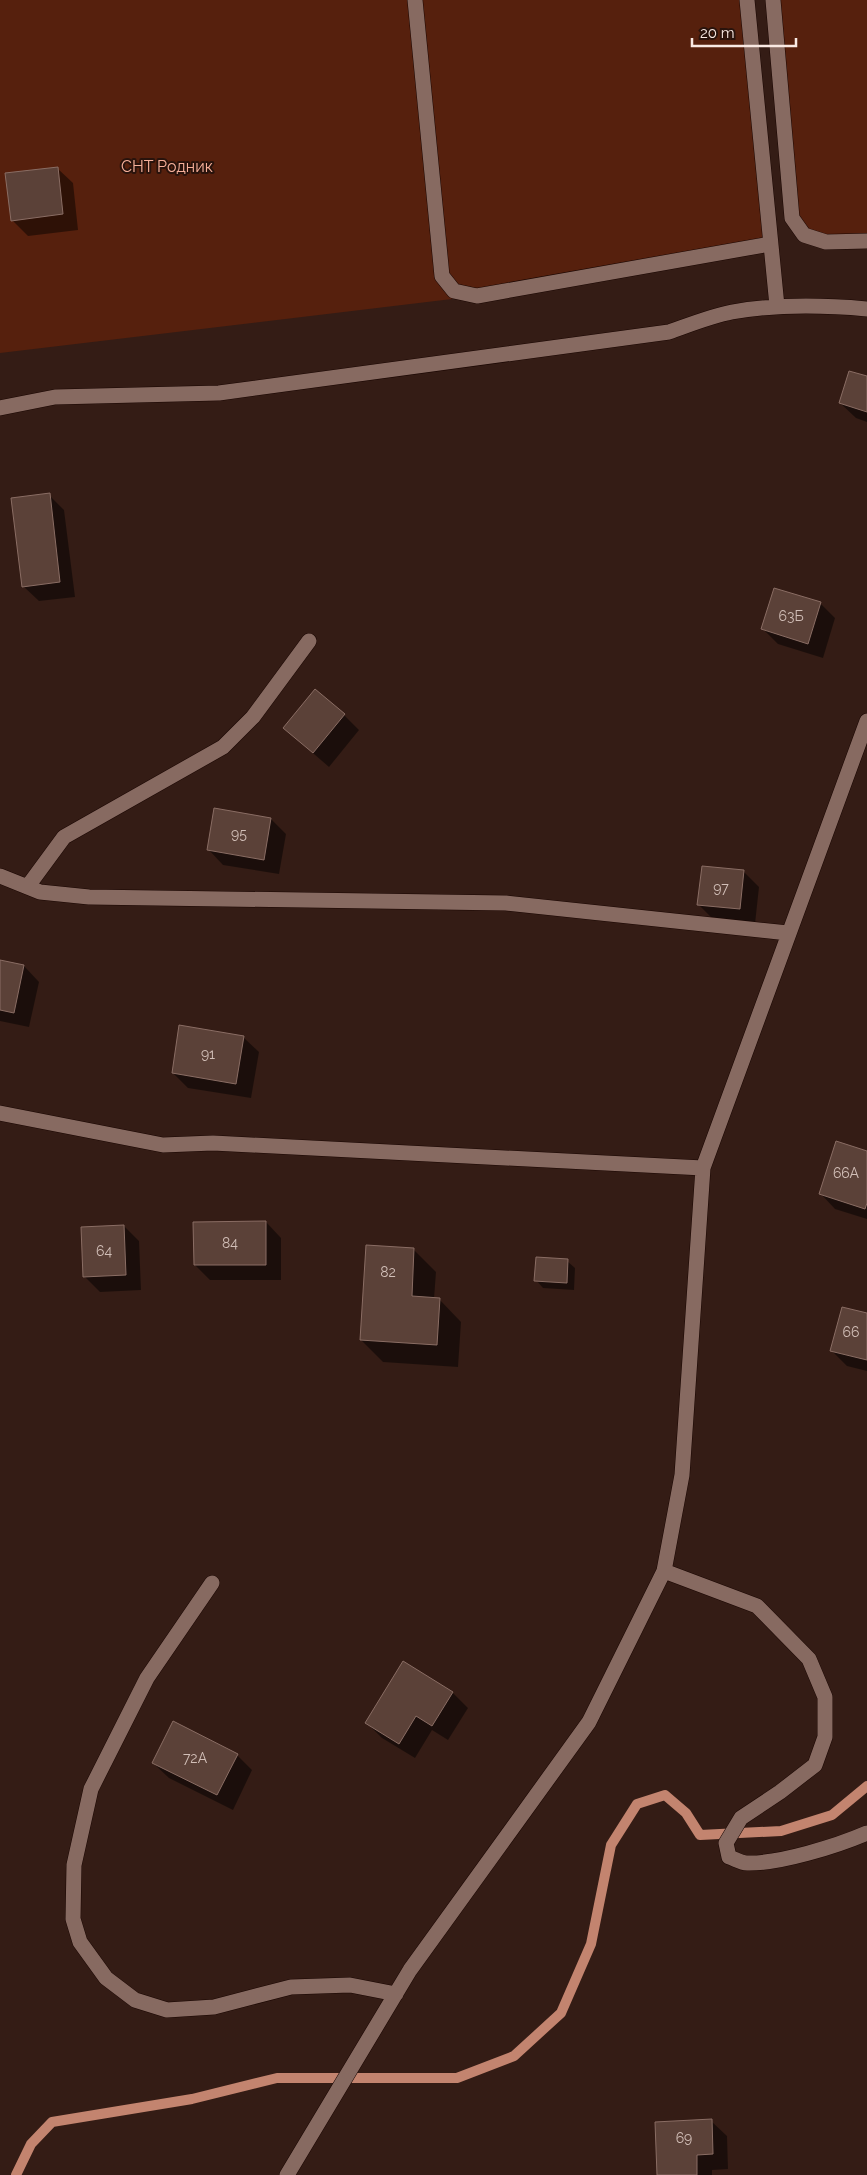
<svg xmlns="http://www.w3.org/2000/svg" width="867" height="2175" font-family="Raleway,sans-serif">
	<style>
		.green { fill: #56200d }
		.shadow { fill: #0007 }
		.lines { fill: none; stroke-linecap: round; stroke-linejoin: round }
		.stream { stroke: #c3846f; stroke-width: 10 }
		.building { fill: #5b4138; stroke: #8a6d64 }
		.minor-casing { stroke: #1a0602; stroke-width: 16 }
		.minor { stroke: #876a61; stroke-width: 15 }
		.labels { text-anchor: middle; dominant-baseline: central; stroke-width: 4; stroke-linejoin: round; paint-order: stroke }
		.number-label { font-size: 14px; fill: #d2bfb8 }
		.park-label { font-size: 16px; fill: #f7b09a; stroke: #29130c }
	</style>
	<rect width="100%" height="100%" fill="#341c15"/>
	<path class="green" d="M0,0H747L770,244L477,296L0,353Z
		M773,0H867V241L826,242L792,218Z"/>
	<path class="shadow" d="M57,168L73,183L78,230L28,236L12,220Z
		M867,377V422L856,418L840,403Z
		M49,495L64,510L75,597L39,601L23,586Z
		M820,603L835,618L823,658L778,644L763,629Z
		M344,715L359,730L329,767L284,728Z
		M271,819L286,834L279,874L223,865L208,849Z
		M743,871L759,887L755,924L714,920L699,905Z
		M0,961L24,966L39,982L29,1027L0,1021Z
		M243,1037L259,1052L251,1098L188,1088L173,1073Z
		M867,1153V1219L835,1209L820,1193Z
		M266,1222L281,1238V1280H210L195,1265Z
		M124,1226L139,1241L141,1290L100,1292L84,1276Z
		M414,1250L436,1272L434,1299H439L461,1322L458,1367L383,1362L361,1340Z
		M567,1261L575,1268L574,1290L543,1288L536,1280Z
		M867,1314V1371L847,1366L832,1351Z
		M453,1693L468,1708L448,1740L432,1730L415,1758L382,1738L367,1723Z
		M237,1755L252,1770L233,1810L169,1778L153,1763Z
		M711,2121L727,2136L728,2169L712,2170V2175H658Z"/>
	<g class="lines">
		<path class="stream" d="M16,2175L31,2144L52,2122L192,2099L277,2078H457L514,2056L561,2013L591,1944L611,1845L637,1804L665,1795L686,1813L700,1835L781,1831L832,1815L867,1786"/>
	</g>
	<path class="building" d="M58,167L63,214L11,221L5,173Z
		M849,371L867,376V412L839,403Z
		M50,493L60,582L22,587L11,498Z
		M774,588L821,602L808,644L761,629Z
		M315,689L345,714L313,753L283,728Z
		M214,808L271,818L264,860L207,850Z
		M702,866L744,870L740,909L697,905Z
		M0,960L24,965L14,1013L0,1010Z
		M179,1025L244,1036L236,1084L172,1073Z
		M836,1141L867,1151V1203L865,1209L819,1194Z
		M266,1221V1265H194L193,1222Z
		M124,1225L126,1275L83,1277L81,1227Z
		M366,1245L414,1248L412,1296L440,1298L437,1345L360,1340Z
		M536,1257L568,1259L567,1283L534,1281Z
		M842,1307L867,1313V1360L830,1351Z
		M403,1661L453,1692L432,1726L416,1716L399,1744L365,1723Z
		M173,1721L238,1754L217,1795L152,1763Z
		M712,2119L713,2154L697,2155V2175H657L655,2122Z"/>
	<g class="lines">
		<defs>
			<path id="minor" d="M415,0L442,276L454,291L477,296L770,244
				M747,0L777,306
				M773,0L792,218L804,235L826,242L867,241
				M0,408L55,397L219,393L669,332C689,325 711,316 732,312C777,304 822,305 867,309
				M0,876L40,892L89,897L506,903L788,933
				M28,886L64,837L223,747L253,717L309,641
				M0,1113L163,1145L213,1143L703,1168
				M664,1571L757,1606L809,1659L825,1697V1737L815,1765L780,1792L741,1818L726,1843L729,1857C735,1859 741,1863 747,1863C779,1864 837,1846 867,1833
				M212,1583L147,1678L91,1789L74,1865L73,1919L80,1942L106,1978L135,2000L167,2010L214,2007L291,1987L350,1985L396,1994
				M287,2175L410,1970L589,1722L664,1571L682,1475L703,1168L867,721"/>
		</defs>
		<use href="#minor" class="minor-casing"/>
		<use href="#minor" class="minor"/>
	</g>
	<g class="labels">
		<g class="number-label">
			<text x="791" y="616">63Б</text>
			<text x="239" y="834">95</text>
			<text x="721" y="888">97</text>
			<text x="208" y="1054">91</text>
			<text x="846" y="1173">66А</text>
			<text x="230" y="1243">84</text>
			<text x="104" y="1251">64</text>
			<text x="388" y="1272">82</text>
			<text x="851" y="1332">66</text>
			<text x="195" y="1758">72А</text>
			<text x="684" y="2138">69</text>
		</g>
		<g class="park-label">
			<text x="167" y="166">СНТ Родник</text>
		</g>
	</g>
	<path d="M692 38v8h104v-8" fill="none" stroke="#f9e9e3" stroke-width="2.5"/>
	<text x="700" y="38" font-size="15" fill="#f9e9e3" stroke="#29130c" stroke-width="4" paint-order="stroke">20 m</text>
</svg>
